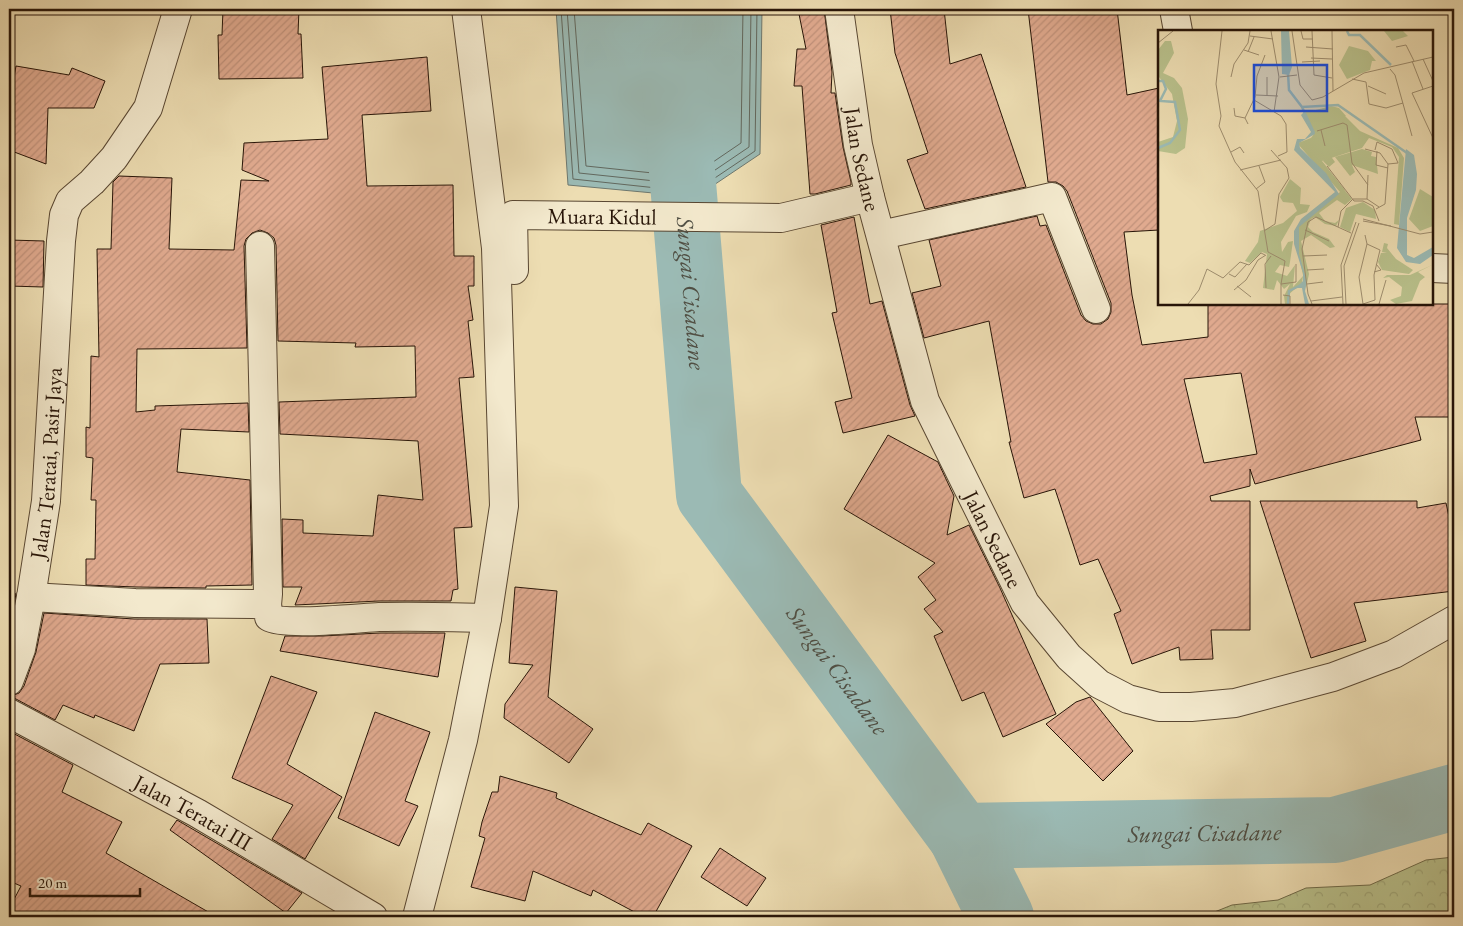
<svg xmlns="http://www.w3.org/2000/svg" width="1463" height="926" font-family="'EB Garamond',serif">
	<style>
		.forest { fill: url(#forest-crowns); stroke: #706b4a }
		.water { fill: #9bbab4; stroke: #6d786f }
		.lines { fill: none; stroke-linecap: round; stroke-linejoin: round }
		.shore { stroke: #62685e; stroke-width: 1 }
		.river { stroke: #9bbab4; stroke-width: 66 }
		.building { fill: url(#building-hatch); stroke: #281508; fill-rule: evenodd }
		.minor-casing { stroke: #594732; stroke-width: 30 }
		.minor { stroke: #f3e9cd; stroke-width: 28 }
		.labels { text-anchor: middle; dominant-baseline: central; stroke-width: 4.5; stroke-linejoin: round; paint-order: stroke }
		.street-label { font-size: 22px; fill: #281508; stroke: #f3e9cd }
		.water-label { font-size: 24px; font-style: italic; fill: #504f44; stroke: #f3e9cd }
		.inset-river { fill: none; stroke: #9bbab4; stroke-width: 2.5 }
		.inset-road { fill: none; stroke: #9e8d6e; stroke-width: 1 }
		.view { fill: #1d4ed8; fill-opacity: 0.15; stroke: #1d4ed8; stroke-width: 2.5 }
		.inset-edge { fill: none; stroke: #281508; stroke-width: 2.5 }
	</style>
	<defs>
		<pattern id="forest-crowns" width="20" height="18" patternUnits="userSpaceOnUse" patternTransform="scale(1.25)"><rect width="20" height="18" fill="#b9c18c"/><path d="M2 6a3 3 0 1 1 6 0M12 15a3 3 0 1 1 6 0" fill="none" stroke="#9fa577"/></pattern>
		<pattern id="building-hatch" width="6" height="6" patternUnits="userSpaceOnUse" patternTransform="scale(1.25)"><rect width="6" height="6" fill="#e0aa8f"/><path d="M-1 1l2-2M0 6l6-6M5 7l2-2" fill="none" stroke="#c0917a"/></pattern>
	</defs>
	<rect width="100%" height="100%" fill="#edddb2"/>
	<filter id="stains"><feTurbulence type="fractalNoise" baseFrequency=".004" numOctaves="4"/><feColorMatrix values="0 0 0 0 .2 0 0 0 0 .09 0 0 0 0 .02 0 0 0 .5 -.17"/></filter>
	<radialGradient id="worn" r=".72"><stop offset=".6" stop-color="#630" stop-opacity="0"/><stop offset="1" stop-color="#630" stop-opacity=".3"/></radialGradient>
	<path class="forest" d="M1454,857V917H1202L1232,905L1278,900L1306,888L1370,885L1426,860Z"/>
	<path class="water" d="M556,9H762L760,154L696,197L568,185Z"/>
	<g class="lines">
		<path class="shore" d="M561,9L573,179L694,192L755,151L757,9
			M567,9L579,173L693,185L749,147L751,9
			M574,9L586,166L691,177L741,143L743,9"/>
		<g class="river">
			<path id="s1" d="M672,9L674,75L709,495L961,836L1335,830L1454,797"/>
			<path d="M961,836L1001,917"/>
		</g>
	</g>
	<path class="building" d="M223,9H299L298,34H301L303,78L219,79L218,35H222Z
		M798,9H824L832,72L831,93H835L843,147L851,182V185L815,194H810L802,86H794L797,49H806Z
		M890,9H944L950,64L981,54L1026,187L925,209L907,160L928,153L895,53Z
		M1028,9H1117L1127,95L1159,88V230L1124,232L1132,295L1142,345L1208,337V304H1454V417H1415L1421,440L1255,484L1250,469V486L1210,496L1211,501H1250V630H1211L1213,659L1180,660L1179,647L1132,664L1114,614L1121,611L1098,559L1080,565L1055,489L1024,498L1009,442H1011L989,321L924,338L912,293L941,286L929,240L1037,216L1040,226L1046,225L1081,315L1086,321L1093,324H1101L1108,319L1111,312V303L1067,191L1063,186L1056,182H1048ZM1241,373L1257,454L1204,463L1184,379Z
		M427,57L431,111L362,115L367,186L453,185L454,256H474V286H468L473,320L468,321L474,377L459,378L472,527L454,528L458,589L453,590L451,601H379L295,605L302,587H283L282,519L303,520V533L373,536L378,495L423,500L418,441L280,434L279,402L416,397L415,346L355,347L356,343L278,341L276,245L274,238L268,233L260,230L252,233L246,239L244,246L247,348L137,349L136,412L155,410V406L248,403L249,432L181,429L177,472L250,480L252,585L206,586V588L136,587L86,585V559H95L96,500H91L93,458L86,457V427L90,428L91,356L99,357L97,249H111L113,182L119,176L172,178L169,249L234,250L241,180L269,181L242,170L244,143L328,139L322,67Z
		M16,66L69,75L72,68L105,81L94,108H48L46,164L9,150V105Z
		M854,217L870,304L882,301L910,405L915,416L843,433L835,402L852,398L832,313L837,312L821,225Z
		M9,240L44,241L43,287L9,286Z
		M888,435L938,462L954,496L947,535L969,525L1000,588L1056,714L1003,737L984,692L962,701L934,636L943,632L924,609L936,600L918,577L935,563L844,509Z
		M1260,501H1417V508L1446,503L1454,540V591L1354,603L1366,641L1311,658Z
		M515,587L557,591L548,697L593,729L569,763L504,718L505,704L533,665L509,663Z
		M9,592L16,594L9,630Z
		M44,613L134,619H207L209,663L160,664L134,731L95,715L94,718L63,705L55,720L16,699L9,697L19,693L24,686L36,652Z
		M380,633H445L438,677L280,651L285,636H322Z
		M271,676L317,692L287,764L342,797L305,859L272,839L293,805L232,778Z
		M1090,697L1133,751L1103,781L1046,724L1076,702Z
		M375,712L430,732L405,801L418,806L399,846L338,818Z
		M9,731L73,765L62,792L122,822L106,853L217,917H9V909L21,886L9,881Z
		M500,776L557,793L556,798L641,835L648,823L692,846L653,917H644L593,890L591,896L533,871L525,901L471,887L485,838L479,836L482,822L492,792H498Z
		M177,820L189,827L302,893L286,913L170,830Z
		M720,848L766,878L747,906L701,877Z"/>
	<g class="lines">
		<defs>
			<g id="minor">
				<path id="s2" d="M839,9L858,145L870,197L925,401L1025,603L1069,657L1099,684L1128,699L1159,707H1191L1235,703L1333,677L1394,654L1454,620"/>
				<path d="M1174,9L1178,31"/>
				<path d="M881,235L1052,197L1096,309"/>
				<path d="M260,246L268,594L267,605"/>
				<path d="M1432,268L1454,269"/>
				<path id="s3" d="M514,270L513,215L781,218L870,197"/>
				<path d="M31,597L135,603L254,604L267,605L269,617C284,626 358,618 379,617C415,616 451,617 487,618"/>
				<path id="s4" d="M9,681L21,649L31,597L46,501L61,241L64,215L70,201L92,182L114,158L148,108L178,9"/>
				<path id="s5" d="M9,713L197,813L373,917"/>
				<path d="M417,917L463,740L487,618L504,506L496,248L466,9"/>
			</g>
		</defs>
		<use href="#minor" class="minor-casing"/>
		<use href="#minor" class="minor"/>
	</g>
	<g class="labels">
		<g class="street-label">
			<text stroke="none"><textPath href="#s2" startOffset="152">Jalan Sedane</textPath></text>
			<text stroke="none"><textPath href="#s3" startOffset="144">Muara Kidul</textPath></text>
			<text stroke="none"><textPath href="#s4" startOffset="222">Jalan Teratai, Pasir Jaya</textPath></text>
			<text stroke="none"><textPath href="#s2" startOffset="556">Jalan Sedane</textPath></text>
			<text stroke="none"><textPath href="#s5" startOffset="209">Jalan Teratai III</textPath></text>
		</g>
		<g class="water-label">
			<text stroke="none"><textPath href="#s1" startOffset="285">Sungai Cisadane</textPath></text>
			<text stroke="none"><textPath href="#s1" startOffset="705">Sungai Cisadane</textPath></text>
			<text stroke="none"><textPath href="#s1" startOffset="1155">Sungai Cisadane</textPath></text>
		</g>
	</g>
	<g transform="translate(1158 30)">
		<rect width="275" height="275" fill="#edddb2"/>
		<path d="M226,1H245L250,6L234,11ZM147,82L185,84L202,101L240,118L246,128L241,195L236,194L241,127L234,117L211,108L204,118L164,131L187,160L184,161L140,113L158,106ZM204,119L214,122L213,126L218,127L220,144L194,135L197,142L192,146L177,127ZM205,172L217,180L218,189L198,184L192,202L182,197L188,178ZM226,213L230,214L229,218L238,229L255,240L251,244L224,240L220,232L223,223H229L224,222Z" fill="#b9c18c"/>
		<path d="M7,11H13L16,23L5,43L16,48L24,58L30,89L27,118L18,124L0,121V112L15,107L19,91L14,64L1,47L0,20ZM173,76L181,78L188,86L170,92L177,98L173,105L174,114L169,121L177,132L171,137L165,131L167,126L162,123L158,126L194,169L187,175L179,170L161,183L167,191L177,193L181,190L178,196L167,194L157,187L153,189L150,197L155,202L171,209L177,217L172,218L153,205L143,211L151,244L148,258L140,223L141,196L182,162L139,113L150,112L156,104L146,83ZM132,149L143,158L142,174L152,175L149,182L138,186L123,212L124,222L130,212L135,211L132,232L131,237L122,235L117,242L129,246L137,235L135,257L145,246L144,253L130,265V274H127L126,266L132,254L126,259L119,250L116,260L105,258L109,224L104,222L92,233L87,231L100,212L102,201L125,193L139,181L135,173L125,172L122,167ZM262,159L275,167V196L262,201L251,189ZM274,235L260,242L267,247L262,251L254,271L238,274L232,270L243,266L244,257L231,247L225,248L229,245H252Z" fill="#b9c18c"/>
		<path d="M191,16L210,21L218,31H214L212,40L189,49L181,35Z" fill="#b9c18c"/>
		<path d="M123,1H131L134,37L131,45L124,44ZM146,82L157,104L141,113L142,118L168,143L181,164L141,197V224L149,251L147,261L151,274H147L144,258H138L145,251V243L136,214V201L143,189L177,162L136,120L139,109H147L153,102L143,85ZM248,119L256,125L259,144L258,160L249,188V225L256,228L275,217V225L262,234L248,232L239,218Z" fill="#9bbab4"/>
		<path class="inset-river" d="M189,1L191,5H202L233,35M130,43L131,60L144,77L180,75L249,123M0,51H5L8,59L2,71L17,72L22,100L12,113L0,118M144,77L156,103M130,274L131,261L143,255"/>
		<path class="inset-road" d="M64,1L58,54L63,86L61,96L77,132L100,161L110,222L127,231L123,254V274M113,1L121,47L116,82M134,1L142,55L154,70L165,67L206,43L275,27M143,1L145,9H155M154,1L156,45L174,48M174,1L175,61M92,6L115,9M0,13L15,1M148,17L175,19M238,17L248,15L256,31M86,20L101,25M90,22L96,7M153,28L174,29M265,29L275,51M254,31L265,59M144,32L162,31M232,39L237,45L254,106M73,47L76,34L90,13L92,1M109,47V65M122,47L139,45M194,49L208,52L211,74L228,78L245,73M210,56L228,64M275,56L254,63L275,108M98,65L120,66M96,70L123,86L128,94L129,122L120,126M76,78L77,86L87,88M90,94L87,88L97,67L99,46L107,25M163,100L167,116M159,101L185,93L189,95L194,133L210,155M207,119L222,123L230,134L227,174L218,179M217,120L219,112L234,119L240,133L230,134M219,121L218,135L230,138M73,122L82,117L86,123M169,136L196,171M82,140L123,130M98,159L107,152L101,136M209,169L210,145M196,171H205L215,176L221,191M205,189L262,204L275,202M205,191L233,196M180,197L183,181L195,169H209L221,177M147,200L171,211M106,201L117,194L121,164L131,148L129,138L113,120M145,226L169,225M149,240L166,239M216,242L223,240L218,234M71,244L77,247L89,234M123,254L138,252V234M149,254L165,252M79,256L93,267M108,258L107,234L113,226M76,260L88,250L100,230L108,225M125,265L132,266V274M153,271L184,267M30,274L41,260L49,239L65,248L82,232L91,235L103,223L107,225M154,274L150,264L144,219L150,192L158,187L193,203M185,274L183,235L198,192M188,274L186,236L201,193M205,274L217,270L216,245L222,220L209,214L207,205M205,274L201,247L209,214M221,274L228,250"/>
		<path class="view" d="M96,35H169V81H96Z"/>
		<rect width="275" height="275" class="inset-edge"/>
	</g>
	<rect width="1463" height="926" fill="none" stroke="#edddb2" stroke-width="30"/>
	<rect x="10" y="10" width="1443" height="906" fill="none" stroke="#281508" stroke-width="2.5"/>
	<rect x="15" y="15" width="1433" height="896" fill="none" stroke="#281508"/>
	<path d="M30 888v8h110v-8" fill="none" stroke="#281508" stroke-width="2.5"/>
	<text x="38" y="888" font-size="15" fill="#281508" stroke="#f3e9cd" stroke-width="4" paint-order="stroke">20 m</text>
	<rect width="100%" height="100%" filter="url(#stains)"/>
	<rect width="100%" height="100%" fill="url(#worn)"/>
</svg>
